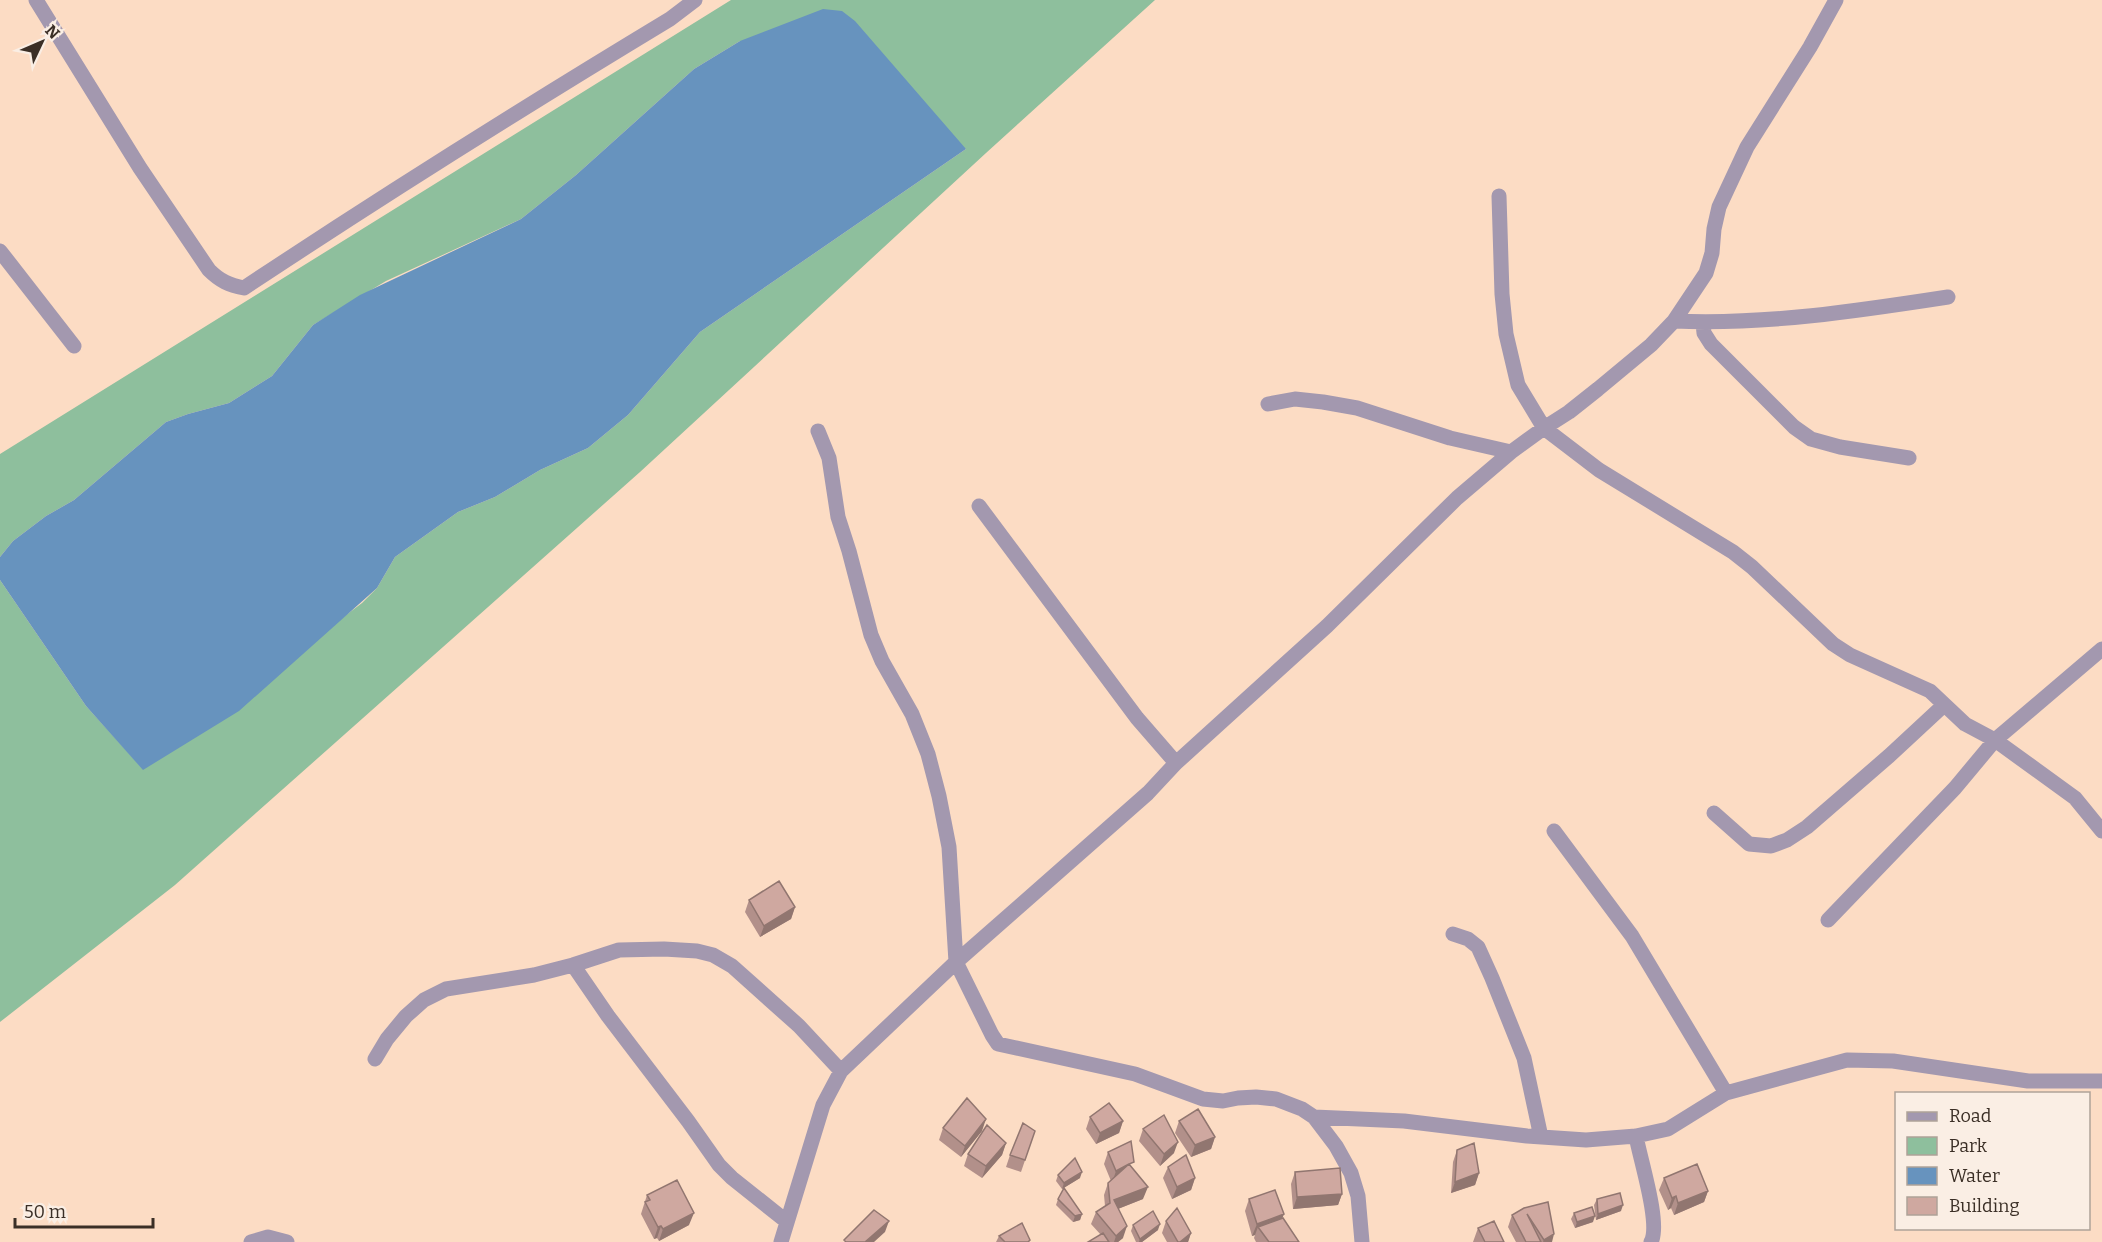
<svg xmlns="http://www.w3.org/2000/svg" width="2102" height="1242" font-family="Bitter,serif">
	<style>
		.green { fill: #8ebf9d }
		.water { fill: #6793be }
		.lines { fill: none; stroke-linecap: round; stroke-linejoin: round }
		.street { stroke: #a398af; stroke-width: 15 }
		.wall { fill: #b2908a }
		.shaded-wall { fill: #917670 }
		.building { fill: #cfa8a0; stroke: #917670; stroke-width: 1.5 }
	</style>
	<rect width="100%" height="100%" fill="#fcdcc4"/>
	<path class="green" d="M731,0H1155L986,153L640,472L175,885L0,1022V580L86,706L143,769L362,603L377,588L395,557L458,512L495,497L540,470L588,448L628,415L700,332L966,149L740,41L694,69L576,175L521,219L386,281L313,325L272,376L229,403L188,414L166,422L74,500L46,516L13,541L0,557V454Z"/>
	<path class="water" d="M823,9L842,11L855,21L966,149L700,332L628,415L588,448L540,470L495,497L458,512L395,557L377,588L239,711L143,770L86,706L0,580V557L13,541L46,516L74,500L166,422L188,414L229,403L272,376L313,325L360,295L521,219L576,175L694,69L740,41Z"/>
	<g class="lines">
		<path class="street" d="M36,0L140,168L209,270C220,281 229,285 244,288C384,195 526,106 670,19L695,0
			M1499,196L1502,294L1506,334L1518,385L1544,428L1599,470L1733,552L1752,567L1833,644L1850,655L1930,691L1965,724L1995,740L2075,798L2102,831
			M0,251L74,346
			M1674,321C1766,325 1857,311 1948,297
			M1703,323L1704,333L1711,344L1794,427L1811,439L1840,447L1909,458
			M1268,404L1295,399L1323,402L1357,408L1450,438L1511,452
			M818,431L829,458L838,517L849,551L871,635L882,661L912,714L928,754L939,796L949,847L956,962
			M979,506L1137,718L1176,763
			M1714,813L1749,844L1771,846L1787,840L1807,827L1889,756L1944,705
			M1554,831L1632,936L1726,1093
			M1828,920L1955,788L1995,740L2102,649
			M1453,934L1468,939L1478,947L1492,978L1524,1058L1541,1137
			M956,962L992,1035L998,1044L1135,1074L1203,1099L1223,1101L1238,1098L1256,1097L1276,1099L1302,1109L1314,1117L1336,1146L1351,1173L1358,1196L1362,1242
			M573,965L608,1016L688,1121L719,1165L732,1178L786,1221
			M375,1059L387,1039L406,1016L424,1000L446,989L534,975L573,965L619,950L664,949L697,951L713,955L732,966L799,1026L841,1071
			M1314,1117L1404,1121L1527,1136L1586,1140L1636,1136L1668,1129L1726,1093L1847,1060L1893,1061L2028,1081H2102
			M1636,1136C1640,1159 1661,1224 1651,1242
			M251,1242L268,1237L287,1242
			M781,1242L823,1105L841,1071L956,962L1148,793L1176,763L1327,626L1457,498L1511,452L1544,428L1569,412L1598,389L1651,345L1674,321L1706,273L1712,253L1714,229L1719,207L1747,147L1810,47L1836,0"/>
	</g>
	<path class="wall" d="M749,900L795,907L791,919L760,937L745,912Z
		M1090,1117L1123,1121L1119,1133L1096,1144L1086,1129Z
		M1179,1121L1215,1137L1211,1149L1191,1157L1175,1133Z
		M943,1128L982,1131L961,1157L939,1140Z
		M1143,1129L1174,1153L1160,1166L1139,1141Z
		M1035,1131L1021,1172L1006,1167L1010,1155Z
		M1006,1143L1002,1155L982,1178L964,1166L968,1154Z
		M1457,1150L1479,1173L1475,1185L1451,1193L1453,1162Z
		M1108,1152L1132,1168L1143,1199L1118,1209L1123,1238L1118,1242H1088L1101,1235L1091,1224L1096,1212L1105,1206L1104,1195L1108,1183L1111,1181L1104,1164Z
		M1168,1167L1195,1178L1191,1190L1172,1199L1163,1178Z
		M1295,1172L1342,1194L1338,1205L1293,1209L1291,1184Z
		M1058,1175L1080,1178L1062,1189L1056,1181Z
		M1664,1178L1708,1191L1704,1202L1674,1215L1671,1208L1668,1210L1659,1190Z
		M647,1195L689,1225L659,1241L657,1238L654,1239L641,1214Z
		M1058,1199L1082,1214L1080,1220L1073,1222L1056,1205Z
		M1249,1199L1284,1214L1282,1218L1299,1242H1256L1254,1238L1255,1235L1252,1236L1245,1211Z
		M1597,1199L1621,1211L1596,1220L1594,1205Z
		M1524,1208L1552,1242H1516L1508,1227L1512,1215Z
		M1574,1213L1593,1222L1575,1228L1571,1219Z
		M1166,1221L1191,1233L1188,1242H1167L1162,1233Z
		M1133,1225L1158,1230L1142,1242H1136L1131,1231Z
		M1478,1228L1504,1242H1473Z
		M999,1236L1030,1242H996Z"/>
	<path class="shaded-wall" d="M795,907L791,919L760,937L764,926Z
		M986,1119L982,1131L961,1157L965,1146Z
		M1123,1121L1119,1133L1096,1144L1100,1133Z
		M1215,1137L1211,1149L1191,1157L1195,1145Z
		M1178,1142L1174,1153L1160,1166L1164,1154Z
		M1006,1143L1002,1155L982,1178L986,1166Z
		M1129,1164L1112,1183L1116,1171Z
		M1082,1172L1080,1178L1062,1189L1064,1183Z
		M1479,1173L1475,1185L1451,1193L1455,1182Z
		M1195,1178L1191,1190L1172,1199L1177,1187Z
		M1148,1187L1143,1199L1110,1212L1114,1200Z
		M1708,1191L1704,1202L1674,1215L1678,1203Z
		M1342,1194L1338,1205L1293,1209L1297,1197Z
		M1676,1196L1671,1208L1668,1210L1672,1198Z
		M1623,1205L1621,1211L1596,1220L1598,1214Z
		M694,1213L689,1225L659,1241L663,1229Z
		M1082,1214L1080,1220L1073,1222L1075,1216Z
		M1284,1214L1279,1226L1258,1227L1255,1235L1252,1236L1257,1224Z
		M1595,1216L1593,1222L1575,1228L1577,1222Z
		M889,1221L885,1232L874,1242H865Z
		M1160,1224L1158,1230L1142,1242H1139L1140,1239Z
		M661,1226L657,1238L654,1239L658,1227Z
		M1127,1226L1123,1238L1118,1242H1114L1116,1236Z
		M1191,1233L1188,1242H1180Z
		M1554,1234L1552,1242H1543L1544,1240Z"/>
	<path class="building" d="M779,881L795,907L764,926L749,900Z
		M967,1098L986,1119L965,1146L943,1128Z
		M1109,1103L1123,1121L1100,1133L1090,1117Z
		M1198,1109L1215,1137L1195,1145L1179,1121Z
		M1164,1115L1178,1142L1164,1154L1143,1129Z
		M1023,1123L1035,1131L1025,1160L1010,1155Z
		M987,1125L1006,1143L986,1166L968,1154Z
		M1131,1141L1134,1162L1129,1164L1148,1187L1114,1200L1127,1226L1116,1236L1096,1212L1110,1203L1108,1183L1129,1164L1116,1171L1108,1152Z
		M1474,1143L1479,1173L1455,1182L1457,1150Z
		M1186,1155L1195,1178L1177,1187L1168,1167Z
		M1075,1158L1082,1172L1064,1183L1058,1175Z
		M1697,1164L1708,1191L1678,1203L1676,1196L1672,1198L1664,1178Z
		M1340,1168L1342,1194L1297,1197L1295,1172Z
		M677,1180L694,1213L663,1229L661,1226L658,1227L645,1202L650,1200L647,1195Z
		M1064,1188L1082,1214L1075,1216L1058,1199Z
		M1275,1190L1284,1214L1257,1224L1249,1199Z
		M1620,1193L1623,1205L1598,1214L1597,1199Z
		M1548,1202L1554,1234L1544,1240L1527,1214L1541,1242H1526L1512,1215L1524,1208Z
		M1592,1207L1595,1216L1577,1222L1574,1213Z
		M1177,1208L1191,1233L1180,1242H1178L1166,1221Z
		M874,1210L889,1221L865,1242H846L844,1240Z
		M1153,1211L1160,1224L1140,1239L1133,1225Z
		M1283,1218L1299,1242H1269L1258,1227Z
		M1494,1221L1504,1242H1485L1478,1228Z
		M1022,1223L1030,1240L1028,1242H1005L999,1236Z
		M1103,1233L1109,1242H1088Z"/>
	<rect x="1895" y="1092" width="195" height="138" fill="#faeee4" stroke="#aea298" stroke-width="1.5"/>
	<rect x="1907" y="1112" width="30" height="9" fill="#a398af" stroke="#aea298" stroke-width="1.5"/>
	<text x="1949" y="1122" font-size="18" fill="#3b2f26">Road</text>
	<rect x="1907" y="1137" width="30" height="18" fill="#8ebf9d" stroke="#aea298" stroke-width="1.5"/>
	<text x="1949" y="1152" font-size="18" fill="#3b2f26">Park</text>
	<rect x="1907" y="1167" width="30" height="18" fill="#6793be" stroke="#aea298" stroke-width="1.5"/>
	<text x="1949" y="1182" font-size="18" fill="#3b2f26">Water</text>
	<rect x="1907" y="1197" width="30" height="18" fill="#cfa8a0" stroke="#aea298" stroke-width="1.5"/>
	<text x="1949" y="1212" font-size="18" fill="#3b2f26">Building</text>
	<g transform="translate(42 42) rotate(46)" stroke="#faeee4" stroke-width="4.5" paint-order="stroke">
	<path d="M0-4.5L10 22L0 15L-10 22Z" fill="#3b2f26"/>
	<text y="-9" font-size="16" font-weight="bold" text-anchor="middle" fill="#3b2f26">N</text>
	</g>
	<path d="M15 1218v9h138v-9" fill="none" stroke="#3b2f26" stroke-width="3"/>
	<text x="24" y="1218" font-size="18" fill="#3b2f26" stroke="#faeee4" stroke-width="4.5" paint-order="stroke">50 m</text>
</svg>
